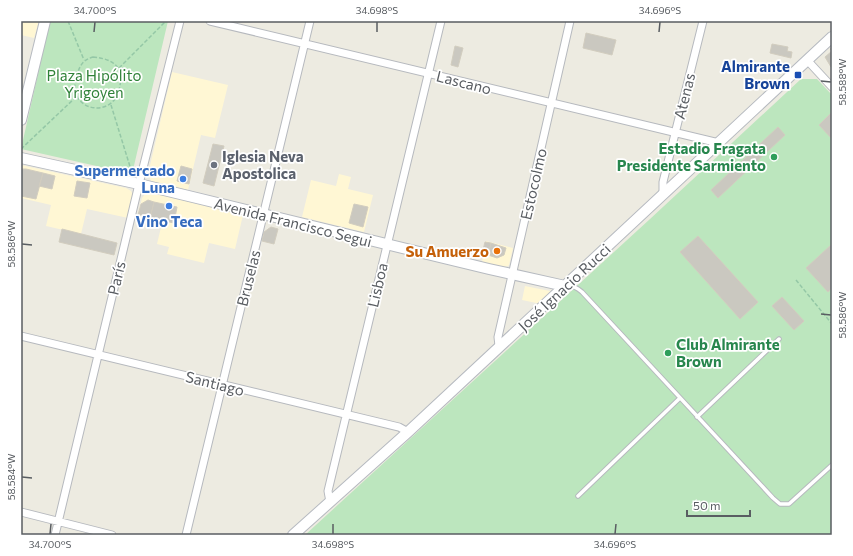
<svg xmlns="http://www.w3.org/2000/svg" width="853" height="556" font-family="Commissioner,sans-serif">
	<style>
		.commercial { fill: #fff7d4 }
		.green { fill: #bce6be }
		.building { fill: #cac8c0; stroke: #d2cdbf }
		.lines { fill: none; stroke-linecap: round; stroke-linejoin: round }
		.lane-casing { stroke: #b6b9be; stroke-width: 5.5 }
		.street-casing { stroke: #b6b9be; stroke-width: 9 }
		.secondary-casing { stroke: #b6bac0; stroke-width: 12 }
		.path { stroke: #94c7a6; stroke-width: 1.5; stroke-dasharray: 4 2; stroke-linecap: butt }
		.lane { stroke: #fff; stroke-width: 3.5 }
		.street { stroke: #fff; stroke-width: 7 }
		.secondary { stroke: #fff; stroke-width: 10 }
		.ticks { fill: none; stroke: #595d62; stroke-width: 1.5 }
		.transit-dot { fill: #1a4fb4; stroke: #fff; stroke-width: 1.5 }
		.leisure-dot { fill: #2e9e5b; stroke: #fff; stroke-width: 1.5 }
		.worship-dot { fill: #6b7280; stroke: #fff; stroke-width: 1.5 }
		.shop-dot { fill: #3f7fe0; stroke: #fff; stroke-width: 1.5 }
		.food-dot { fill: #e8710a; stroke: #fff; stroke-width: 1.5 }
		.labels { text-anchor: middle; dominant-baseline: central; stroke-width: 3.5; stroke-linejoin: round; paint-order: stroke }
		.transit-label { font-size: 15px; font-weight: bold; fill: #164399; stroke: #fff; text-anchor: end }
		.park-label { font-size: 15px; fill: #308239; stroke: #fff }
		.street-label { font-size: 15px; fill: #595d62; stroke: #fff }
		.leisure-label { font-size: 15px; font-weight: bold; fill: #27864d; stroke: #fff; text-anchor: end }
		.worship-label { font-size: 15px; font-weight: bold; fill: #5b616d; stroke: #fff; text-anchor: start }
		.shop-label { font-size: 15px; font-weight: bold; fill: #366cbe; stroke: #fff; text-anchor: end }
		.food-label { font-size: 15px; font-weight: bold; fill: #c56008; stroke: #fff; text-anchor: end }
		.neatline { fill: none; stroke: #595d62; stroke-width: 1.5 }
		.ticks-label { font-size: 10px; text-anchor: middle; fill: #595d62 }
	</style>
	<rect width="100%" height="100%" fill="#edebe1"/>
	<path class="commercial" d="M21,21H39L34,38L21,35Z
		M172,72L228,85L215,138L201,135L188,190L151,181L148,174Z
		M21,165L126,188L131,191L133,195L128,218L87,209L81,234L46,226L51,205L21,198Z
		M339,174L351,177L348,189L373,195L364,232L302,217L311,180L336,186Z
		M149,192L243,215L235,249L209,243L204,263L167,254L169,247L157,244L162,223L137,218L142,198L146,193Z
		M486,241L513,248L509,265L508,266L503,267L482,262Z
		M525,286L550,291L552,293L541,304L522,300Z"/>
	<path class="green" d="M50,21H168L132,174L21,149Z
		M801,79H817L832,95V535H305L650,219Z"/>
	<path class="building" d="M586,33L616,40L612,55L583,48Z
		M772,44L788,47L787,51L792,52L791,58L770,53Z
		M455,46L463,48L458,67L451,65Z
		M832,48V66L831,67L825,57L832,51L830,49Z
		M832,112V139L819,125Z
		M778,127L785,135L718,198L711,190Z
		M213,144L224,146L214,186L203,183Z
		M181,166L192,169L189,184L177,181Z
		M21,169H26L43,173L36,199L21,196Z
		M43,173L55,176L52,189L39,186Z
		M77,181L90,183L87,198L74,196Z
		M148,200L154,202L150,218L138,215L141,204Z
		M154,202L177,207L174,223L150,218Z
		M354,204L368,207L363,227L349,223Z
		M271,227L278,229L274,244L262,241L264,232Z
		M62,229L117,243L114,255L59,242Z
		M698,236L758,302L740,319L680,252Z
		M485,242L491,243L488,255L482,254Z
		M491,243L506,248L504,255L497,258L488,255Z
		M832,244V288L828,292L806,268Z
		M782,297L804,321L794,330L772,306Z"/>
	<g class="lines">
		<defs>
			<path id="lane" d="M568,286C574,286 577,288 582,292L773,498L780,504H789L832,465
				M697,417L779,339
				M578,496L680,398"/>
			<path id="street" d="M210,21L719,143
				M807,60L832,87
				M663,195V182L703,21
				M21,336L399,427L408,432
				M499,346L498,337L570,21
				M330,502L328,491L441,21
				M21,512L112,535
				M55,535L139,184L180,21
				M186,535L310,21"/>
			<path id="secondary" d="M21,120L45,21
				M21,158L139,184L489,269L565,286
				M293,535L408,432L832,37"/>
		</defs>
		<use href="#lane" class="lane-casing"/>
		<use href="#street" class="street-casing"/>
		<use href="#secondary" class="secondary-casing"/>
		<path class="path" d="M68,21L84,60
			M93,57C114,59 125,67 119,90C112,120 64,111 77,74C81,64 83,60 93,57Z
			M119,68L166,21
			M111,105L132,173
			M21,149L76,97
			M796,280L832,324"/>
		<use href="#lane" class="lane"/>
		<use href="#street" class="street"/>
		<use href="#secondary" class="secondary"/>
	</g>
	<path class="ticks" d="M94,32L95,22M377,32V22M659,32L660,22M821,81L831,82M22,244L32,245M821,314L831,315M22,477L32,478M50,534L51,524M333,534V524M615,534L616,524"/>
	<rect class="transit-dot" x="794" y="71" width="8" height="8" rx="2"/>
	<g class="leisure-dot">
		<circle cx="774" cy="157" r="4"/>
		<circle cx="668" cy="353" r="4"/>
	</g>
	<circle class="worship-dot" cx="214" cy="165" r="4"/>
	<g class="shop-dot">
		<circle cx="183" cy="179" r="4"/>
		<circle cx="169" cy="206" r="4"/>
	</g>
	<circle class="food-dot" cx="497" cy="251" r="4"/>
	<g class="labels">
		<g class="transit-label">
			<text x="790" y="66">Almirante<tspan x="790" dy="17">Brown</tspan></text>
		</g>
		<g class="park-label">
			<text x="94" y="75">Plaza Hipólito<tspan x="94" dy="17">Yrigoyen</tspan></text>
		</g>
		<g class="street-label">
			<text transform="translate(464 82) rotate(14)">Lascano</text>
			<text transform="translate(684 96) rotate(-76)">Atenas</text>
			<text transform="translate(533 184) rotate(-77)">Estocolmo</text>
			<text transform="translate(293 222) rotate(14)">Avenida Francisco Segui</text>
			<text transform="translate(116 278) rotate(-77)">París</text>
			<text transform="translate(248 278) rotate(-76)">Bruselas</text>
			<text transform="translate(377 285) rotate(-77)">Lisboa</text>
			<text transform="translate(564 287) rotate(-43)">José Ignacio Rucci</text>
			<text transform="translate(215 383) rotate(14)">Santiago</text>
		</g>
		<g class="leisure-label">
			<text x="766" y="148">Estadio Fragata<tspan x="766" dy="17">Presidente Sarmiento</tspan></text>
			<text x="676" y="344" text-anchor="start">Club Almirante<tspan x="676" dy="17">Brown</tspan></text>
		</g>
		<g class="worship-label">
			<text x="222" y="156">Iglesia Neva<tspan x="222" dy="17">Apostolica</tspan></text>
		</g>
		<g class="shop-label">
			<text x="175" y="170">Supermercado<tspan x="175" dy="17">Luna</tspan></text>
			<text x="169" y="221" text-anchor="middle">Vino Teca</text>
		</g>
		<g class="food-label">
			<text x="489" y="251">Su Amuerzo</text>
		</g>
	</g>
	<rect width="853" height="556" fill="none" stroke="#ffffff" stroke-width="44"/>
	<path d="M687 510v6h63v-6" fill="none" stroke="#595d62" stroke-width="2"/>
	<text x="693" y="510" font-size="12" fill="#595d62" stroke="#ffffff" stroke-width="3" paint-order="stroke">50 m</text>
	<rect x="22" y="22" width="809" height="512" class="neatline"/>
	<g class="ticks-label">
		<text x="95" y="14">34.700°S</text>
		<text x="377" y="14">34.698°S</text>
		<text x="660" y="14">34.696°S</text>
		<text transform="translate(842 82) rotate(-90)" y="4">58.588°W</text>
		<text transform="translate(11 244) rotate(-90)" y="4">58.586°W</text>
		<text transform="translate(842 315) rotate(-90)" y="4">58.586°W</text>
		<text transform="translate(11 477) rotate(-90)" y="4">58.584°W</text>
		<text x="50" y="548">34.700°S</text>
		<text x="333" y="548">34.698°S</text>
		<text x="615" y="548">34.696°S</text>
	</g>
</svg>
